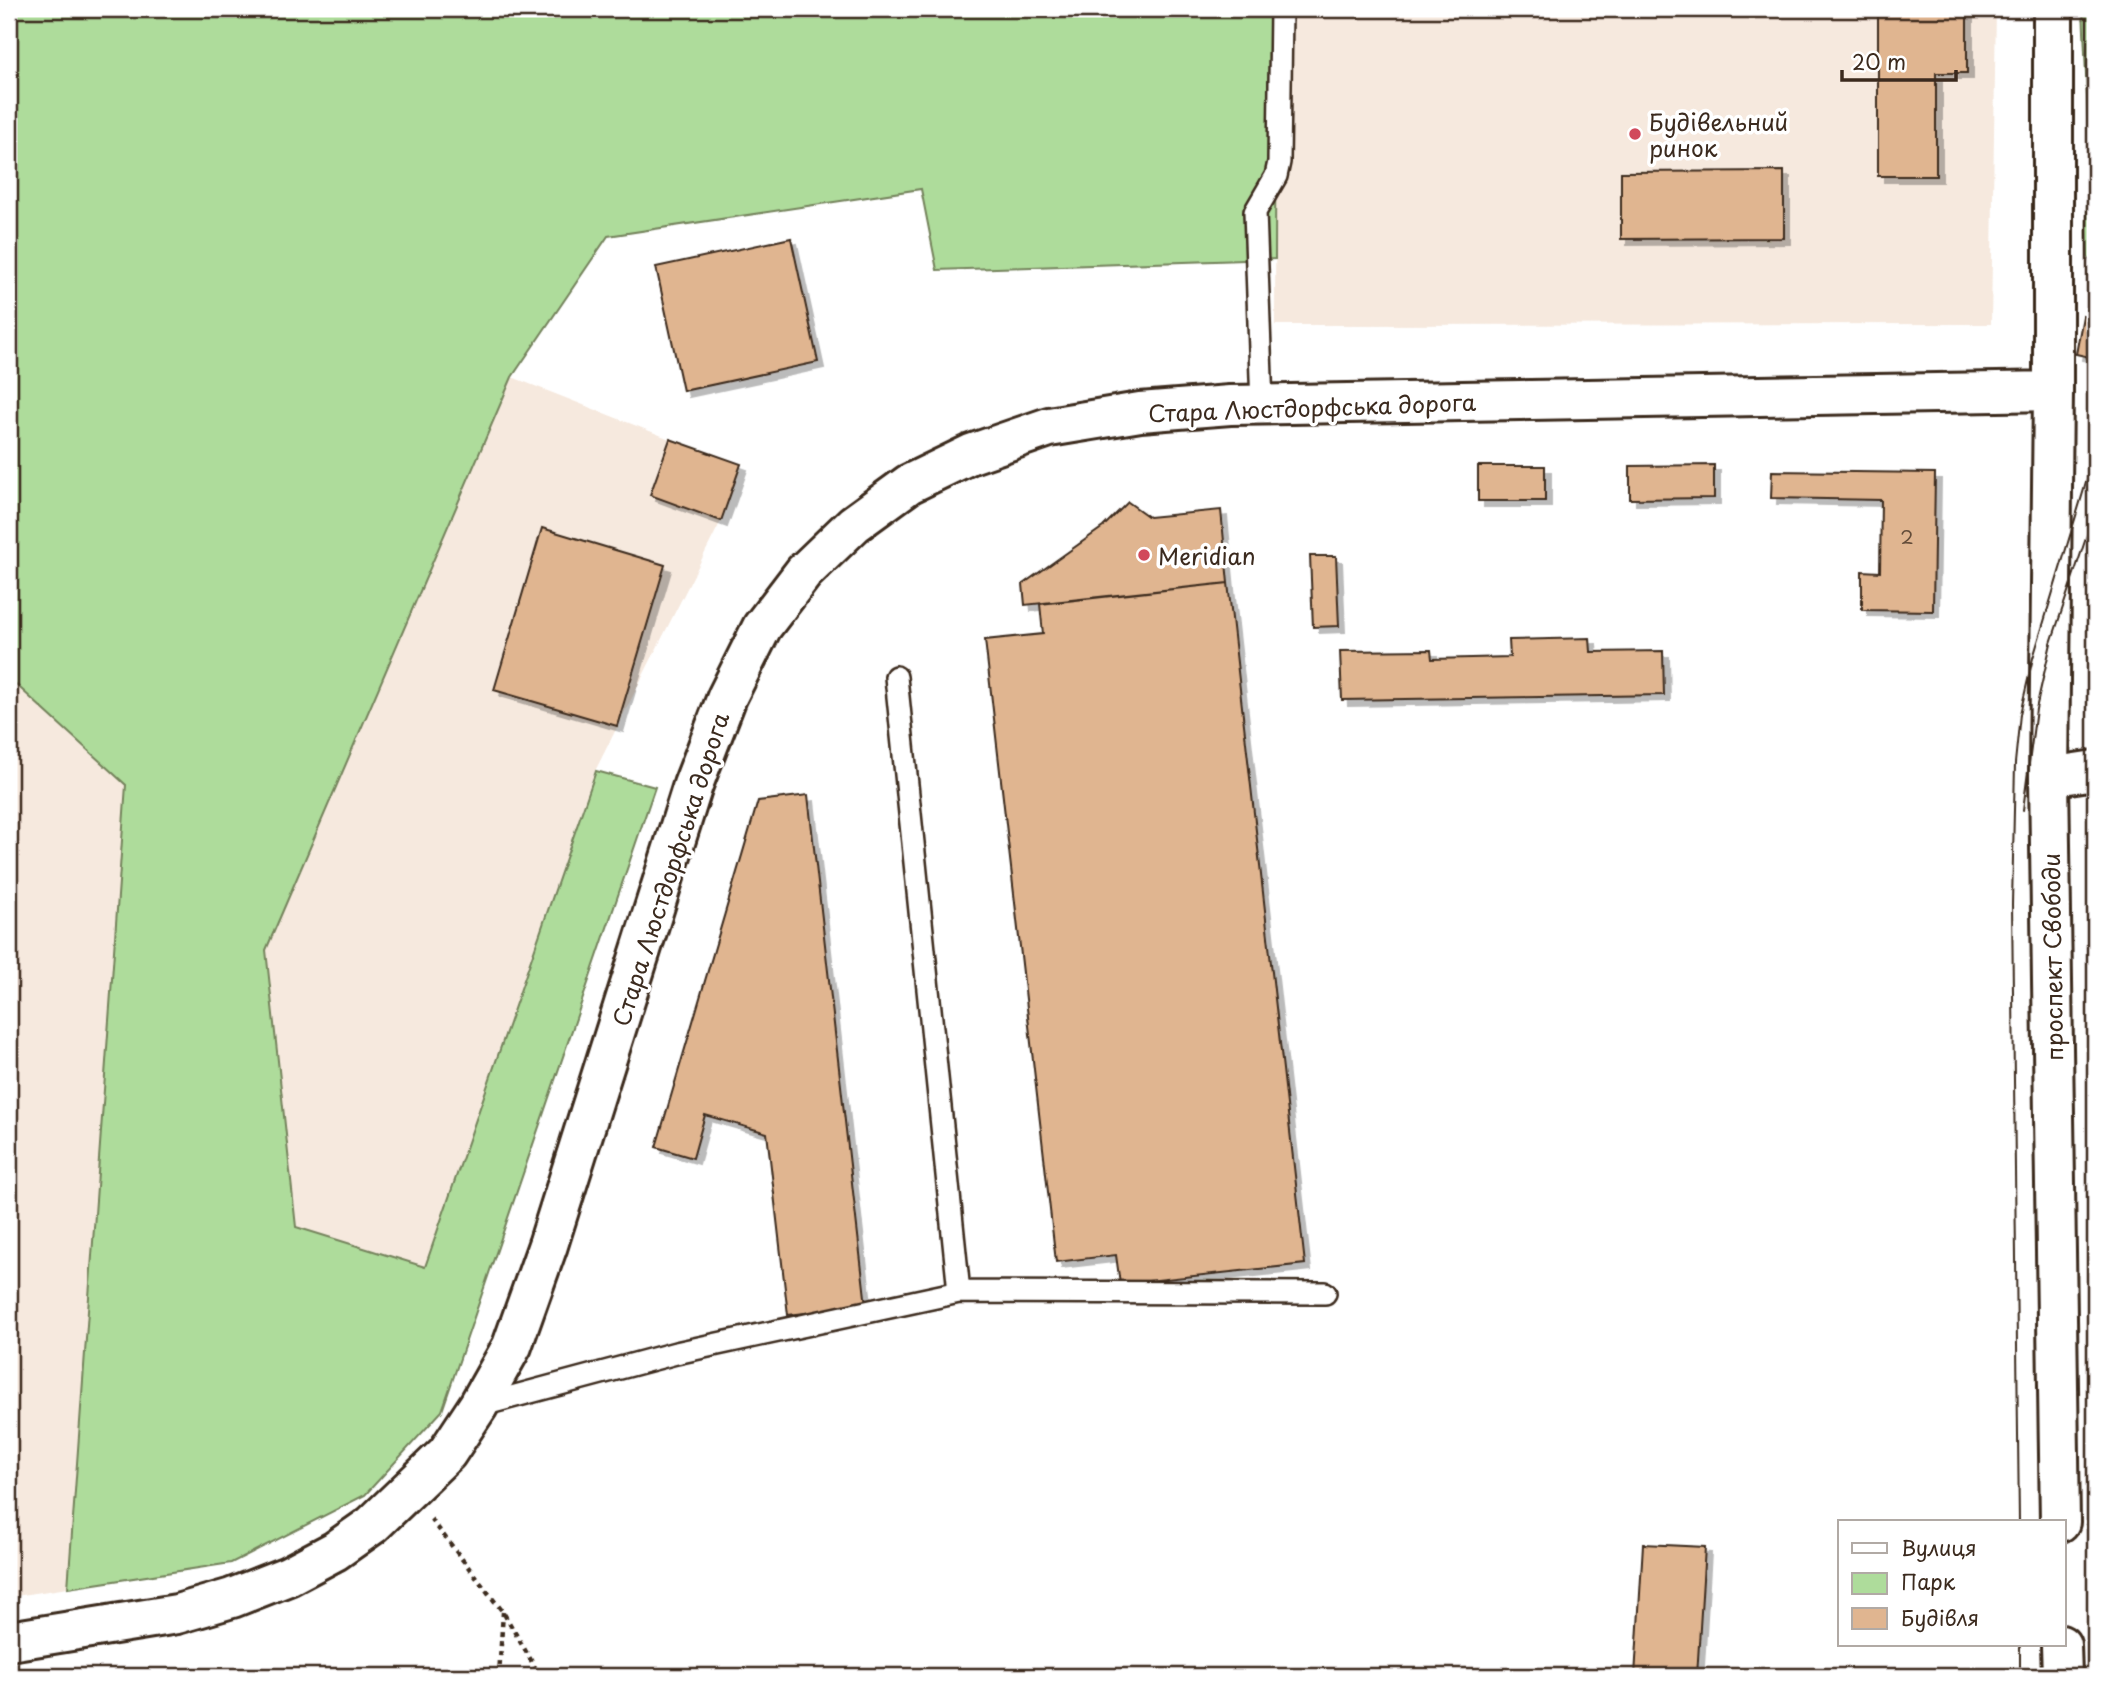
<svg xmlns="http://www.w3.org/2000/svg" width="2104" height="1685" font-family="'Playpen Sans',sans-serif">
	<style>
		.built { fill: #f6e9de }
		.green { fill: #aedc9b; stroke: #74835c; stroke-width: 2 }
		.building { fill: #e0b590; stroke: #3b2a1e; stroke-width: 2; filter: url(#shadow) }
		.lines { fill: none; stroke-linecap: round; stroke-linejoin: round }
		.service-casing { stroke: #3b2a1e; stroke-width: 26 }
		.minor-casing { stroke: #3b2a1e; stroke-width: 44 }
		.tertiary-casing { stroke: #3b2a1e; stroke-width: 44 }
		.secondary-casing { stroke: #3b2a1e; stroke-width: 44 }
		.path { stroke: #3b2a1e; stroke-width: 4.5; stroke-dasharray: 5 5; stroke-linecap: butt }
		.service { stroke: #fff; stroke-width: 21 }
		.minor { stroke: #fff; stroke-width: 38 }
		.tertiary { stroke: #fff; stroke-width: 38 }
		.secondary { stroke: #fff; stroke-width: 38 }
		.tram { stroke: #3b2a1e; stroke-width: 2 }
		.poi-dot { fill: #d1495b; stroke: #fff; stroke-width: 2.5 }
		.labels { text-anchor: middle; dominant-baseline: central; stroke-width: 7; stroke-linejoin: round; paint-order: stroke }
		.number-label { font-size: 19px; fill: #644d3a }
		.poi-label { font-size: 23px; fill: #3b2a1e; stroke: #fff; text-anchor: start }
		.street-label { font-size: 23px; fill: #3b2a1e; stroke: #fff }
	</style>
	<defs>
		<filter id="shadow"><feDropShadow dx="6" dy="6" stdDeviation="0" flood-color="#0004"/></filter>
	</defs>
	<rect width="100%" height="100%" fill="#fff"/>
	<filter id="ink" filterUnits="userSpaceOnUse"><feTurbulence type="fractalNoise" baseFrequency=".0143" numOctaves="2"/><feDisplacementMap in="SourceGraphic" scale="14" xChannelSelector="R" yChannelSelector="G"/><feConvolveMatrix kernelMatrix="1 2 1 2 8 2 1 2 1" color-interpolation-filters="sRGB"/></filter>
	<g filter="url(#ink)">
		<path class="built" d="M1276,9H1996L1991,324L1275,325Z
			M512,377L670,439L651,495L721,521L595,771L425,1267L296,1227L266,950Z
			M9,678L126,785L68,1588L9,1597Z"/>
		<path class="green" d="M9,9H1276L1275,259L937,270L921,189L608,236L512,377L266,950L296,1227L425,1267L596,771L655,787L442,1411L365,1495L231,1563L68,1588L126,785L9,678Z
			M2083,9H2095V270L2088,257L2087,230L2089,141Z"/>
		<path class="building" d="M1878,9H1967V73H1936V176H1878Z
			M1784,171V238L1621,239V172Z
			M791,238L818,362L683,391L656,267Z
			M2083,316L2095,318L2094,358L2076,354Z
			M670,439L741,464L721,521L650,495Z
			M1714,465V498L1630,499V466Z
			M1478,466H1545V501H1478Z
			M1772,471L1935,473L1933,611L1862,610V571L1880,572L1881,500L1771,498Z
			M1128,502L1149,517L1221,510L1228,583L1025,605L1023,584L1103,527Z
			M542,528L665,565L617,726L494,690Z
			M1310,556H1336L1339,626L1313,627Z
			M1228,583L1305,1264L1120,1284L1116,1255L1056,1262L985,640L1043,634L1040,604Z
			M1590,638L1591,652L1663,651L1664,695L1342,700L1340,651L1431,650L1432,659L1510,657L1509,640Z
			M808,795L866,1306L788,1315L767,1133L705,1115L693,1158L656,1147L758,801Z
			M1643,1544L1705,1547L1697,1676H1635Z"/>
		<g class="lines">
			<defs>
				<path id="service" d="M1262,405L1255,212L1276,176L1279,162L1281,9
					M896,677L959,1292
					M478,1406L676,1353L959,1292L1325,1293"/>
				<path id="minor" d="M2049,777L2095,770"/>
				<path id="tertiary" d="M2053,391L2049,777L2060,1522
					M2061,1645L2062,1676"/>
				<path id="secondary" d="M9,1641L177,1614L232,1598L288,1576L335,1551L372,1525L447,1453L478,1406L512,1346L548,1245L693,785L727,697L762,627L804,572L854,524L909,484L971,454L1049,427L1140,412L1230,405L2053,391V9"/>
			</defs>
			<use href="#service" class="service-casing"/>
			<use href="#minor" class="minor-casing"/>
			<use href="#tertiary" class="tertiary-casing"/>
			<use href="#secondary" class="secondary-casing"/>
			<path class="path" d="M431,1519L503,1612L540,1676
				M499,1676L503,1612"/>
			<use href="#service" class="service"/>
			<use href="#minor" class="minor"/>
			<use href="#tertiary" class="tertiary"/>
			<use href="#secondary" class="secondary"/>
			<path class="tram" d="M2023,810L2036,709L2051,643L2095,511
				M2019,1522L2012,904L2015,763L2020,714L2033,658L2095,453
				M2020,1645V1676"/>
		</g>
	</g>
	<g class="poi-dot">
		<circle cx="1635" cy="134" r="7"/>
		<circle cx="1144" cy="555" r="7"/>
	</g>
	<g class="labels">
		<g class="number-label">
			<text x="1907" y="536">2</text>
		</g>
		<g class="poi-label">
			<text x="1649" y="121">Будівельний<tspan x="1649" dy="26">ринок</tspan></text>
			<text x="1158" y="555">Meridian</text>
		</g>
		<g class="street-label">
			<text transform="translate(1312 407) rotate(-2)">Стара Люстдорфська дорога</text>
			<text transform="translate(670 869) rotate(-72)">Стара Люстдорфська дорога</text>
			<text transform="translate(2052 957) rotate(-91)">проспект Свободи</text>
		</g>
	</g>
	<rect width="2104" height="1685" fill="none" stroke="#fff" stroke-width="35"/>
	<rect x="18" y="18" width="2069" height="1650" fill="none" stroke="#3b2a1e" stroke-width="2.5" filter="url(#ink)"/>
	<rect x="1838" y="1520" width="228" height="126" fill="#ffffff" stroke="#b1aaa5" stroke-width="2"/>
	<rect x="1852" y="1543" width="35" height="10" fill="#ffffff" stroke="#b1aaa5" stroke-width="2"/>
	<text x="1901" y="1556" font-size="21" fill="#3b2a1e">Вулиця</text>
	<rect x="1852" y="1573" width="35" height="21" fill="#aedc9b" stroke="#b1aaa5" stroke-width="2"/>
	<text x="1901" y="1590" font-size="21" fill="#3b2a1e">Парк</text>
	<rect x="1852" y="1608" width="35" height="21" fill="#e0b590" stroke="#b1aaa5" stroke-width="2"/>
	<text x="1901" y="1626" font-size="21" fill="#3b2a1e">Будівля</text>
	<path d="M1842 70v10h114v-10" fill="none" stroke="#3b2a1e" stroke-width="3.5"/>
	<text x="1852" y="70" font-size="21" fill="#3b2a1e" stroke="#ffffff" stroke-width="5" paint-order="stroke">20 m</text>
</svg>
